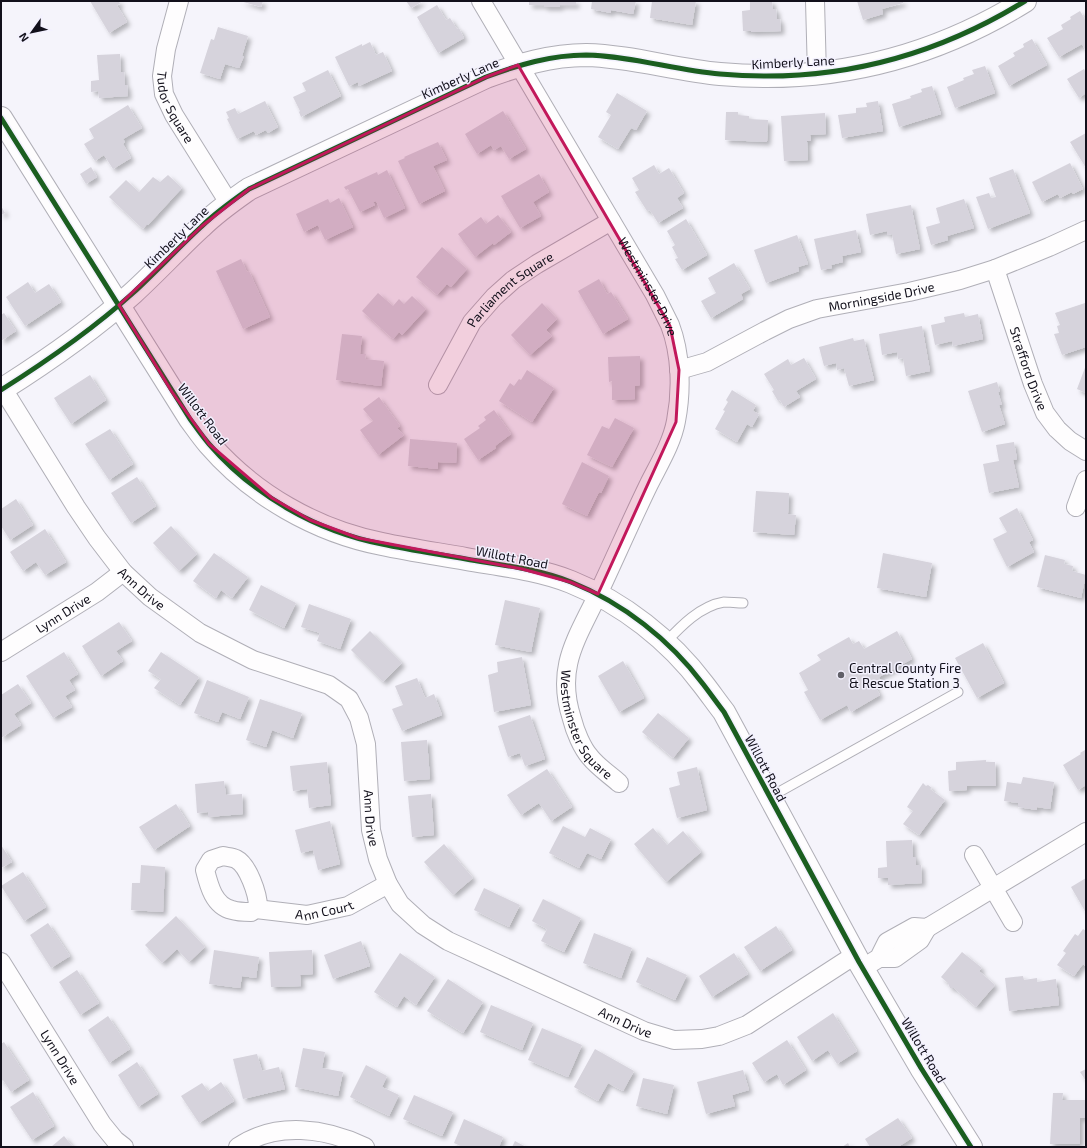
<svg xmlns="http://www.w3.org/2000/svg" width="1087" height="1148" font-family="'Exo 2',sans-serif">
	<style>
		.building { fill: #d6d3dc; filter: url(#shadow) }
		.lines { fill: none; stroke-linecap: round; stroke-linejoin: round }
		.service-casing { stroke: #b0afb7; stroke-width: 11 }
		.minor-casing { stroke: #b0afb7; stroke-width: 20 }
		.tertiary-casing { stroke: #b0afb7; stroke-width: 24 }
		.secondary-casing { stroke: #b0afb7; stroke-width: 24 }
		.service { stroke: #fefdfe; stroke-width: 9 }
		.minor { stroke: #fefdfe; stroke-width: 18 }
		.tertiary { stroke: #fefdfe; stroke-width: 22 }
		.secondary { stroke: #fefdfe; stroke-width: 22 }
		.cycleway-casing { stroke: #f3f1fe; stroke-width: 8 }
		.cycleway { stroke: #1b5e20; stroke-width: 5 }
		.marked { fill: #c2185b; fill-opacity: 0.2; stroke: #c2185b; stroke-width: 3; stroke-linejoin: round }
		.poi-dot { fill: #616069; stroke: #f3f1fe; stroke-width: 1.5 }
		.labels { text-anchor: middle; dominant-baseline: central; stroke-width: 3; stroke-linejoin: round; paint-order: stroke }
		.street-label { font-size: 13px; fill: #12101b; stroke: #f3f1fe }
		.poi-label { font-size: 13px; fill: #12101b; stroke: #f3f1fe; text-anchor: start }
	</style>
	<defs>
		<filter id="shadow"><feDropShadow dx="3.5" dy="3.5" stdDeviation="2" flood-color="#0004"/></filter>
	</defs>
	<rect width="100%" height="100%" fill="#f5f4fb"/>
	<path class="building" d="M90,1H119L120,4L117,5L127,22L109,33Z
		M240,1H263L261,7Z
		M406,1H423L411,8Z
		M529,1H576V5H560V7H544V5H529Z
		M592,1H636L633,14L611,10V13L591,9Z
		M652,1H696L692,25L650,18Z
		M750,1H772L773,9H776L777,19H780L781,31L751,32V31H743L742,11L750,10Z
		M857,1H903V3L882,9L883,14L863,20Z
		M437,5L446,20L450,18L457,29L459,28L464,38L438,53L417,17Z
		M1080,11L1086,21V51L1082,44L1059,57L1047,38L1063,29L1061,25L1071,19L1070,17Z
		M218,27L248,36L242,56H244L239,68L225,64L220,79L200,73L211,39L214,40Z
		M1032,39L1047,65L1009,86L998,66L1015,56L1013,53L1024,47L1023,44Z
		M370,42L376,55L383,52L392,71L359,86L358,82L349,86L335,57L362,44V46Z
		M120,54L121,72H124L125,85H127L128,96L99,98L98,91L91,92V81L99,80L97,55Z
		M985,66L995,93L955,108L947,87L964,80L963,78L974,74L972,70Z
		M1084,69L1086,73V93L1079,98L1067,79Z
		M328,70L341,96L301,117L299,112L300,111L293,97L306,91L302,83Z
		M932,86L941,114L899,127L892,104L911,98L910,96L922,92L921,89Z
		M617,93L647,111L636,130L631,128L618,149L598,137L611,115L606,112Z
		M265,101L278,127L268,133L266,130L256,135L254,131L237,139L227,119L229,118L226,112L235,108L238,114Z
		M878,101L883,131L842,138L838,115L856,113V108L867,107L866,103Z
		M128,105L142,128L123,139L125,142L123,144L131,158L113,169L104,155L95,161L84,144L94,138L89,129Z
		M503,111L526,149L509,159L501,146L494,150L491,145L477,154L465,134Z
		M726,112H738V115L749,116V119L768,120L767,142L725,140Z
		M825,113L826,134L810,135L811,141H807L808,160L784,161L781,116Z
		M1086,133V168L1070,142Z
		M438,142L447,160L433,166L445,191L419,204L398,161L405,158L404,157Z
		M1070,163L1083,189L1073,194L1072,192L1060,198L1058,194L1042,202L1032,182Z
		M654,165L659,174L669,168L684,193L677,198L683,208L658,223L650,210L647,211L635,192L639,190L632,178Z
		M91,167L97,177L86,184L80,174Z
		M1013,169L1030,213L988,229L976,197L989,193L991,198L996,197L989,178Z
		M387,170L405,208L384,218L376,201L373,202L375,205L360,212L348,189L346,190L344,187L377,172L378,175Z
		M539,174L549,192L533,202L541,216L520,228L501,196Z
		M168,175L182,188L148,225L147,224L143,229L109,197L126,180L139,192L153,177L160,182Z
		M339,198L353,227L325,240L318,225L304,232L296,214L328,199L330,203Z
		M964,199L974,228L947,236L948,240L931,245L926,227L940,223L936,208Z
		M911,205L920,249L896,254L892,234L887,235V231L870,235L866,214Z
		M1,206L5,213L1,215Z
		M498,215L511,232L494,245L493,243L475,257L458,234L481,217L486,224Z
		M686,219L707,255L682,270L675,259L678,258L672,247L675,245L667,231Z
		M856,230L861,252L842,256L843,262L831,265L832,268L821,270L814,239Z
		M797,235L808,264L798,267L799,271L766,283L754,250Z
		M442,247L467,269L451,287L447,284L437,295L416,277Z
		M241,259L247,272L249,271L270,317L243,329L216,271Z
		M734,263L750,289L741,294L743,299L711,318L701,301L716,293L708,278Z
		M599,279L607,294L611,292L628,319L603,334L578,291Z
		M28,282L35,293L49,284L61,302L25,326L6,297Z
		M378,293L393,306L399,299L404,304L412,296L426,309L402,335L399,332L393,339L362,311Z
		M542,303L557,319L546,330L552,336L530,355L511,335Z
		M1085,303L1086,306V347L1062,355L1054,334L1059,333L1057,326L1060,325L1055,313Z
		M4,313L16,331L1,341V315Z
		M964,313L965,317L978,314L983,339L953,346L952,341L935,345L931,325L945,322L944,317Z
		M922,326L930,371L906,376L903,358L898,359L897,352L882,355L879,334Z
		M342,334L362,336L360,354H366L365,359L384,361L381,386L336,380Z
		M853,338L854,341L864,339L874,380L849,386L844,368L837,370L836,363L824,366L819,347Z
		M640,356V385L635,386V399L612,400V381L609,382L608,357Z
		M804,358L816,379L796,391L800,397L784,407L780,400L778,401L772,391L774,390L764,374L788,359L791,365Z
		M1086,365V393L1077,389Z
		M527,370L554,388L532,422L499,401L510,383L514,386L519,379L521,380Z
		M90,375L106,400L71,424L54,398Z
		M997,382L1000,392H998L1002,405H999L1005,424L982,432L968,391Z
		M732,390L756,405L753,411L759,414L752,427L747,424L737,442L715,429L725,411L723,410L728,402L726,400Z
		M379,397L400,426L397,428L404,435L378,455L360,430L373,421L363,409Z
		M494,410L511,434L495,446L496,448L478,460L464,439L480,428L478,426L486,420L484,417Z
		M615,418L634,428L612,467L587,455L602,426L609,429Z
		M110,429L133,464L109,480L85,444Z
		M410,439L457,443L456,463L438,462V469L408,466Z
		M1014,442L1017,459L1013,460L1019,487L989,493L983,464L999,461L996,445Z
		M582,462L609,476L601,493L599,492L587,516L562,504Z
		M137,477L156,506L131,523L111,493Z
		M756,491L789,493L788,514L796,515L794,535L753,532Z
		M16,499L33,525L10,540L1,526V509Z
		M1017,508L1033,540L1029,542L1034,552L1007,567L993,539L1007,532L999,518Z
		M171,526L197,554L179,571L153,543Z
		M45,529L66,562L45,575L36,562L23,571L10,552Z
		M214,553L248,577L232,598L221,590L216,598L193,581Z
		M883,553L932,563L926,597L877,588Z
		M1045,555L1065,560L1064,564L1073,566L1072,571L1086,575L1081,598L1037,587Z
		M261,585L296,603L284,628L249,610Z
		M505,600L540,608L531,652L495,645Z
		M309,604L351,619L340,649L317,641L320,633L301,627Z
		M119,622L132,641L116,651L123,661L101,676L82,646Z
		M370,631L402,663L383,682L351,650Z
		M897,631L912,659L879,677L881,681L874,685L880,695L851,712L847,705L820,720L804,692L808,690L799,673L821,660L817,655L849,637L853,644L859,641L864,649Z
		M983,643L1004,683L977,698L955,658Z
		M64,652L78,674L69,680L75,690L65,696L72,707L53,718L26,676Z
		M161,652L199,677L180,705L154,688L161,679L148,671Z
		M522,657L531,705L494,712L488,675L498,672L497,662Z
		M623,661L644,698L619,712L598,676Z
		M417,678L425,698L434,694L442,715L402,731L392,709L403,705L395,686Z
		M207,680L249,697L240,719L222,712L218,722L194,713Z
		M18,684L31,703L14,714L21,725L1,738V695Z
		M260,699L302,713L293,738L272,730L266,747L246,740Z
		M658,713L689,738L673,758L642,732Z
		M530,715L545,759L525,766L520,753L508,757L498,726Z
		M427,740L430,779L404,781L401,742Z
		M1085,750L1086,751V785L1078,790L1063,765L1081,754L1080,753Z
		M986,760V762H995L996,786H967V790L949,791L948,771L956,770V762Z
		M327,762L331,805L309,808L307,789L293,791L290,766Z
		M697,767L707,810L677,818L669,788L680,785L677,772Z
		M547,769L572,807L551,821L539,803L521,815L507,795Z
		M1023,777L1054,782L1050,809L1037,807V810L1018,807V803L1004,801L1007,782L1021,784Z
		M224,781L226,795L242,794L243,814L208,817V812L197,813L195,784Z
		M923,783L926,786L928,785L932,788L930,789L945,800L919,835L903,824L913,811L907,807Z
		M431,794L434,835L412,837L408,796Z
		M176,804L190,826L154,850L139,827Z
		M330,821L340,864L318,870L313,850L301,853L295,830Z
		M563,826L585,837L590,828L611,839L601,859L587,853L579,868L549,853Z
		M653,828L667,845L683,831L701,852L666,882L634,844Z
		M912,840L913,857H916V865H921L922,883L888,885V878H878V868L887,867L886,841Z
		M444,844L473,878L453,895L424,862Z
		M1,845L12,862L1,868Z
		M141,865L165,867L163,912L131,910L132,883H140Z
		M23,872L46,907L24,921L1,886Z
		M1086,878V913L1071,887Z
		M484,888L520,905L509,927L474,910Z
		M543,899L581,918L564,952L541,941L547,929L532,921Z
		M176,916L205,947L189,962L177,949L162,963L145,945Z
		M48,923L70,956L51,968L30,935Z
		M776,926L792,950L760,971L744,947Z
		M1083,929L1086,931V967L1083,964L1074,976L1057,965L1066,953L1063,951L1075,934L1078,936Z
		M594,933L632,948L621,978L583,963Z
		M361,941L370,966L333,979L324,955Z
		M214,950L259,957L256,978L242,976L240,988L209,984Z
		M312,950L313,974L300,975L301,986L271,987L269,952Z
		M962,952L982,968L979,971L995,985L976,1007L954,988H950L948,983L941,977Z
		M400,953L435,977L416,1005L404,996L397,1007L374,992Z
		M734,953L748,974L712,997L699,976Z
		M647,957L687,975L675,1000L636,982Z
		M77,970L99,1003L80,1015L59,982Z
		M1023,976L1024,980L1037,978V982L1056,979L1059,1005L1009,1011L1005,978Z
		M448,979L483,1002L463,1033L427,1011Z
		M491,1005L533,1023L522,1050L480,1032Z
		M833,1013L857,1051L837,1064L828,1050L812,1061L797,1037Z
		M108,1016L130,1049L109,1063L88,1030Z
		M542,1028L582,1045L568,1077L528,1060Z
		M787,1040L806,1070L783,1085L777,1074L764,1082L752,1063Z
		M4,1042L29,1080L11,1092L3,1080L1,1082V1044Z
		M303,1048L325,1052L322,1068L343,1072L338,1096L295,1087Z
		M595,1049L634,1071L623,1091L608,1083L598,1101L574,1087Z
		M257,1054L262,1071L279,1067L285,1089L243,1099L233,1059Z
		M137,1062L158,1094L138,1107L118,1075Z
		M366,1065L387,1076L382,1087L399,1095L389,1116L350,1097Z
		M1086,1069V1081L1080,1072Z
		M743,1070L749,1090L732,1095L735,1106L706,1114L697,1082Z
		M643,1078L674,1085L667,1114L636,1106Z
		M221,1082L234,1101L199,1123L181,1096L202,1083L208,1091Z
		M33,1092L54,1126L32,1140L10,1107Z
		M1053,1093H1063L1062,1100H1086V1118H1080V1144H1050Z
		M414,1095L453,1112L442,1136L403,1119Z
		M898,1118L912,1138L898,1147H870L865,1139Z
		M464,1119L503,1137L499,1147H463L454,1143Z
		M64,1136L73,1147H51Z
		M515,1141L526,1147H512Z
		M848,1143L850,1147H842Z"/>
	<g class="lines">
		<defs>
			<path id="service" d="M665,643C681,626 700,606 724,602C730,602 737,603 743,603
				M770,797L958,692"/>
			<g id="minor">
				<path id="s1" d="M179,1L166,49L162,76L164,94L174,115L229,203"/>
				<path id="s2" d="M481,1L655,295C660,305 665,315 670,325C681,354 682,390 676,421C672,443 659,464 649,484C631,521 615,558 598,594C577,639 555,667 572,719C575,731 582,748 590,757C598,767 610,775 619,783"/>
				<path d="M815,1L817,75"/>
				<path id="s3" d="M995,269L1033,384L1045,413L1057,429L1070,441L1086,451"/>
				<path id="s4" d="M679,370L707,362L765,331L789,319L817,309L909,292L960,280L995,269L1049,247L1086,230"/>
				<path id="s5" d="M438,385L472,322L494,297L513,280L537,264L611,221"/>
				<path id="s6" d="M3,389L76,507L97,538L123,572L150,597L200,633L253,660L329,685L349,699L359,718L366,744L371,830L378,859L388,884L400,904L423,925L448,941L644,1031L674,1040L702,1039L719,1036L747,1025L855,955"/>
				<path d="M1076,507L1086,480"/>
				<path id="s7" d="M1,652L97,592L123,572"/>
				<path d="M974,855L1013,922"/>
				<path d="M223,856C227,857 232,857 236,859C248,865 258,894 258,907L251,912C245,912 238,912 232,910C214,906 209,886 205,870L211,860Z"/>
				<path id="s8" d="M256,909L307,915L348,906L388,884"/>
				<path d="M879,958H895L920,940L927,928"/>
				<path id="s9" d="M1,962L102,1124L115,1140L124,1147"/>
				<path d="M863,968L879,958L887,942L914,927L927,928L1086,832"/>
				<path d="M238,1147C276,1121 326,1128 365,1147"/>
			</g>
			<path id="tertiary" d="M1,390C47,361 93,329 133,293C157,271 178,248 201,227C216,212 232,201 249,189L486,77C518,65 551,55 586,55C631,56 675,70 720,74C831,84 931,59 1025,1"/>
			<path id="secondary" d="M1,118L190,419C196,427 202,436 209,444C253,495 316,531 382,544C410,550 438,554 466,559C501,565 539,569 571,582C623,603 670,640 703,684C710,693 717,703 724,712L859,962L921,1068L971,1147"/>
		</defs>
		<use href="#service" class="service-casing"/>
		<use href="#minor" class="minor-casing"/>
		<use href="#tertiary" class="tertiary-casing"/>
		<use href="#secondary" class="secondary-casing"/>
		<use href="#service" class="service"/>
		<use href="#minor" class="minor"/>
		<use href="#tertiary" class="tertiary"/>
		<use href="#secondary" class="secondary"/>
		<defs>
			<path id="cycleway" d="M1,118L190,419C196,427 202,436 209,444C253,495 316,531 382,544C410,550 438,554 466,559C501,565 539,569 571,582C623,603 670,640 703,684C710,693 717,703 724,712L859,962L921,1068L971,1147
				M1,390C47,361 93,329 133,293C157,271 178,248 201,227C216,212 232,201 249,189L486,77C518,65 551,55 586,55C631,56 675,70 720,74C831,84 931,59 1025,1"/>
		</defs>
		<use href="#cycleway" class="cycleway-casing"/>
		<use href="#cycleway" class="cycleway"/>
	</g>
	<path class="marked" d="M518,65L670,326L679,370L676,422L598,594L570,582L522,569L358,538L310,520L272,498L209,444L172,392L119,305L202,226L249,189L486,77Z"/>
	<circle class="poi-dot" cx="841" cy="675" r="4"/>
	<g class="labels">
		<g class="street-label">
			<text transform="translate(793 62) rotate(-3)">Kimberly Lane</text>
			<text transform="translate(460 78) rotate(-24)">Kimberly Lane</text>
			<text stroke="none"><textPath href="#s1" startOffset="111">Tudor Square</textPath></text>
			<text transform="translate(176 237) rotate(-44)">Kimberly Lane</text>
			<text stroke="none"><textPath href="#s2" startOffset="331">Westminster Drive</textPath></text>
			<text stroke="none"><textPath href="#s5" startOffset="122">Parliament Square</textPath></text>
			<text stroke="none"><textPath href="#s4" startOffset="217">Morningside Drive</textPath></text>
			<text stroke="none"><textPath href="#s3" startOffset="105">Strafford Drive</textPath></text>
			<text transform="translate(203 414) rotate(53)">Willott Road</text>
			<text transform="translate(512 557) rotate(11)">Willott Road</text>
			<text stroke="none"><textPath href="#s6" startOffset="244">Ann Drive</textPath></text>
			<text stroke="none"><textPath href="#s7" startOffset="73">Lynn Drive</textPath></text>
			<text stroke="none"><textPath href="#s2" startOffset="805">Westminster Square</textPath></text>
			<text transform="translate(766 768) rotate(62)">Willott Road</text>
			<text stroke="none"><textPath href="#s6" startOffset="604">Ann Drive</textPath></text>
			<text stroke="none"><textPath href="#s8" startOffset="69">Ann Court</textPath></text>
			<text stroke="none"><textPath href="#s6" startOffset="952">Ann Drive</textPath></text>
			<text transform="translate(924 1050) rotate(59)">Willott Road</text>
			<text stroke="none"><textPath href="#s9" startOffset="112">Lynn Drive</textPath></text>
		</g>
		<g class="poi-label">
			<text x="849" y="668">Central County Fire<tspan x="849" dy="15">&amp; Rescue Station 3</tspan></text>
		</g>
	</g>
	<rect width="1087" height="1148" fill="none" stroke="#12101b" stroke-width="4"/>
	<g transform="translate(32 32) rotate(237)" stroke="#f3f1fe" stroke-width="3" paint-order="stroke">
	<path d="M0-3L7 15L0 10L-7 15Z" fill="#12101b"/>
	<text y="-6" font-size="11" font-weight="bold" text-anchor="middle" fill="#12101b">N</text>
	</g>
</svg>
